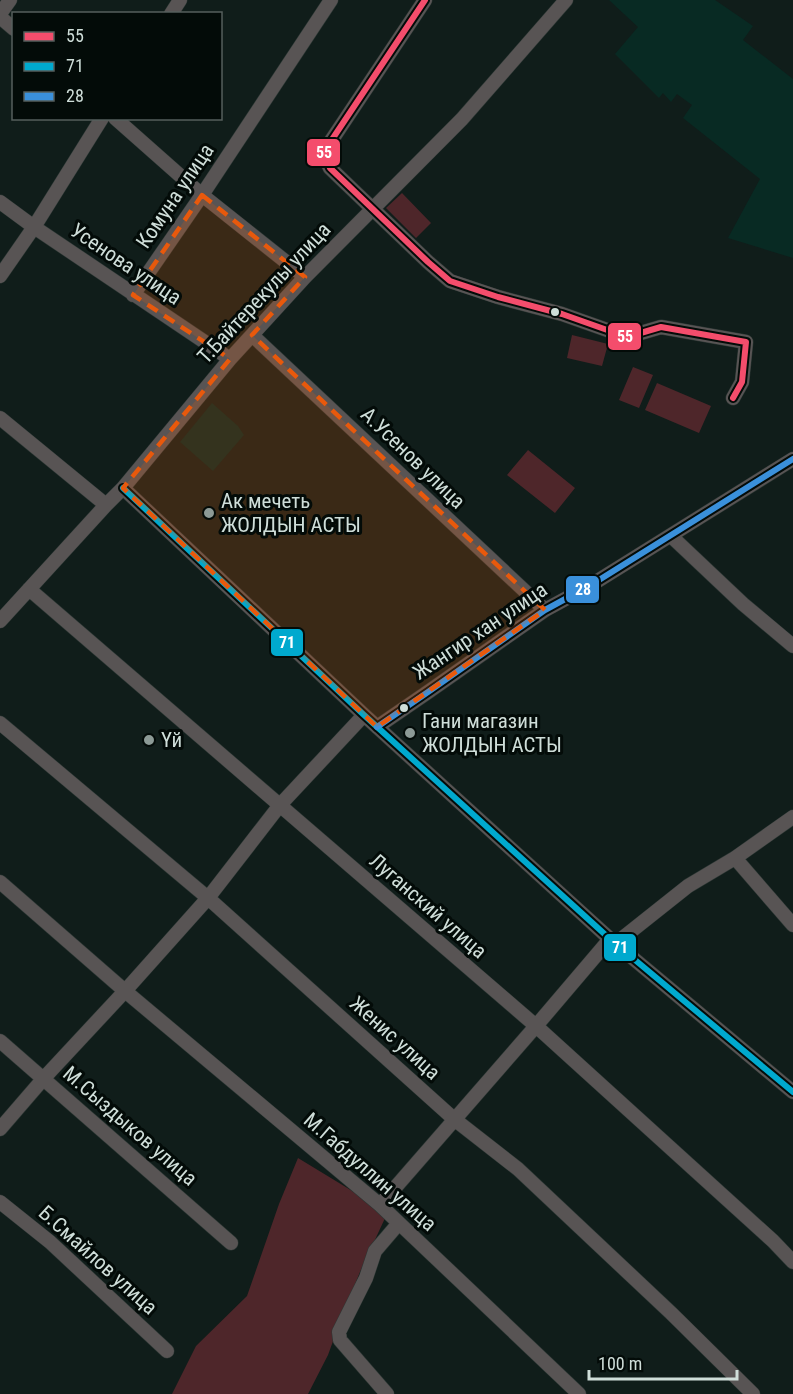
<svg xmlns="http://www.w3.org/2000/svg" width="793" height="1394" font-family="'Roboto Condensed',sans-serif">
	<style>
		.built { fill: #082a23 }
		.green { fill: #4e262a }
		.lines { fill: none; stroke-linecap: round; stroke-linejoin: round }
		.minor-casing { stroke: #2c3734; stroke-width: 15 }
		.minor { stroke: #585454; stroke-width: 14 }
		.bus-1-casing { stroke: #030b08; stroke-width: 10 }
		.bus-2-casing { stroke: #030b08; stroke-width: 10 }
		.bus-3-casing { stroke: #030b08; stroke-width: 10 }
		.bus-1 { stroke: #f44d6c; stroke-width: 6 }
		.bus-2 { stroke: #00a9ce; stroke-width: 6 }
		.bus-3 { stroke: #3a90db; stroke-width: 6 }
		.marked { fill: #e8590c; fill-opacity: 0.2; stroke: #e8590c; stroke-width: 4.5; stroke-dasharray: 12 8; stroke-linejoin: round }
		.bus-dot { fill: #cfded9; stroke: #030b08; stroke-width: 2 }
		.poi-dot { fill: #8c9a96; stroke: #030b08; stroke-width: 2 }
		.labels { text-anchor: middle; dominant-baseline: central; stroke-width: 6; stroke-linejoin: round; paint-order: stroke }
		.street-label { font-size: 21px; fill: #cfded9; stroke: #030b08 }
		.poi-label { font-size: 21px; fill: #cfded9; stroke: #030b08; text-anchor: start }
		.line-badge { stroke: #030b08; stroke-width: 2 }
		.badge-label { font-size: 16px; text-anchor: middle; font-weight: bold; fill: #fff }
	</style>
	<rect width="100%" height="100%" fill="#101d1a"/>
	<path class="built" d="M609,0H715L753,26L743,40L793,79V258L728,238L760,179L683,118L692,105L677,94L671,102L663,93L659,98L615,54L638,27Z
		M212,403L238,426L244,435L213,471L180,442Z"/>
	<path class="green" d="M402,193L431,223L416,238L386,208Z
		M572,335L608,344L602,366L567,358Z
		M633,367L653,375L639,408L619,400Z
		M657,383L711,406L699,433L645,410Z
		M528,450L575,488L555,513L507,475Z
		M298,1158L372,1203L386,1216L360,1272L340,1322L328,1355L308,1394H172L196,1346L247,1296L279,1204Z"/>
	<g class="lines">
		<defs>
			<path id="minor" d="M425,0L323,153L330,168L428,262L450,281L498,297L562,314L627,337L661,327L746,342L742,382L733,398
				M0,14L10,0
				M171,14L180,0
				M0,17L14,29
				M115,118L202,195L305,277
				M0,202L34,227L230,359
				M0,276L34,227L102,118
				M133,295L202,195L331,0
				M252,335L545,610
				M0,418L106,505
				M123,488L364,715L610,939L793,1092
				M671,536L743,604L793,646
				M29,589L536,1026L773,1241L793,1262
				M0,621L106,505L123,488L230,359L305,277L462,119L566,0
				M0,723L208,898L454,1119L518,1169L671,1313L753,1394
				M377,727L428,692L545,610L591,585L793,459
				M735,858L793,925
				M0,882L125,991L380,1205L579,1394
				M615,944L688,886L735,858L793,817
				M0,1041L231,1243
				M0,1129L44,1078L125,991L208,898L280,805L364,715
				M0,1202L50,1242L167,1351
				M380,1205L536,1026L610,939
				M387,1394L340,1340L339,1332L366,1278L375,1251L399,1223"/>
		</defs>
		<use href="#minor" class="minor-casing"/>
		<use href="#minor" class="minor"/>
		<defs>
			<path id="bus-1" d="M425,0L323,153L330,168L428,262L450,281L498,297L562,314L627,337L661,327L746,342L742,382L733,398"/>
			<path id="bus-2" d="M123,488L364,715L610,939L793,1092"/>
			<path id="bus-3" d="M377,727L428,692L545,610L591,585L793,459"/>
		</defs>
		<use href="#bus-1" class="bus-1-casing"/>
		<use href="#bus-2" class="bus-2-casing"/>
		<use href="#bus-3" class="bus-3-casing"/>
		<use href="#bus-1" class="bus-1"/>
		<use href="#bus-2" class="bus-2"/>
		<use href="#bus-3" class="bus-3"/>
	</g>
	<path class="marked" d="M202,195L305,277L252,335L545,610L377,727L123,488L230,359L133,295Z"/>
	<g class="bus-dot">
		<circle cx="555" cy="312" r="5"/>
		<circle cx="404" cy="708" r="5"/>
	</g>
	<g class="poi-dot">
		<circle cx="209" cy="513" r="6"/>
		<circle cx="410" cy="733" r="6"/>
		<circle cx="149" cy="740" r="6"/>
	</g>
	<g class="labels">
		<g class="street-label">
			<text transform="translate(175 196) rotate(-56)">Комуна улица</text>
			<text transform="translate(126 264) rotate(34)">Усенова улица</text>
			<text transform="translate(264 293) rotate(-47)">Т.Байтерекулы улица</text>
			<text transform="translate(413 458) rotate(44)">А.Усенов улица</text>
			<text transform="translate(480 631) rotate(-34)">Жангир хан улица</text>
			<text transform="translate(428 906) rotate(41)">Луганский улица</text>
			<text transform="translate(395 1038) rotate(42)">Женис улица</text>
			<text transform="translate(130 1126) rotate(41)">М.Сыздыков улица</text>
			<text transform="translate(370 1172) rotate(41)">М.Габдуллин улица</text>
			<text transform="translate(98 1260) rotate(42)">Б.Смайлов улица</text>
		</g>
		<g class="poi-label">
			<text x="221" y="501">Ак мечеть<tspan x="221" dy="24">ЖОЛДЫН АСТЫ</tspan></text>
			<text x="422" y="721">Гани магазин<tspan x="422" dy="24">ЖОЛДЫН АСТЫ</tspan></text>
			<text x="161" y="740">Үй</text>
		</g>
	</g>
	<g class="line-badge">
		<rect x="306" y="138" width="35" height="29" rx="6" fill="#f44d6c"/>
		<rect x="607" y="322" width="35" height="29" rx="6" fill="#f44d6c"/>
		<rect x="565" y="575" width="35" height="29" rx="6" fill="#3a90db"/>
		<rect x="270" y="628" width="34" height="29" rx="6" fill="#00a9ce"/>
		<rect x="603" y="933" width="34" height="29" rx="6" fill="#00a9ce"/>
	</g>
	<g class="badge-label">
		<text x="324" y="158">55</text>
		<text x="625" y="342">55</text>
		<text x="583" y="595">28</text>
		<text x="287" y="648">71</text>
		<text x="620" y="953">71</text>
	</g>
	<rect x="12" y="12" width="210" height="108" fill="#030b08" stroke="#555f5c" stroke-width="1.5"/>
	<rect x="24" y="32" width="30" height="9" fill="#f44d6c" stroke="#555f5c" stroke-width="1.5"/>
	<text x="66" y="42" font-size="18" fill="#cfded9">55</text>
	<rect x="24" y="62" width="30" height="9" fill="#00a9ce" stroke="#555f5c" stroke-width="1.5"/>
	<text x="66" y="72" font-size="18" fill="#cfded9">71</text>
	<rect x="24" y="92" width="30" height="9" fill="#3a90db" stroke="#555f5c" stroke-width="1.5"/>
	<text x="66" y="102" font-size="18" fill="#cfded9">28</text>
	<path d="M589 1370v9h148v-9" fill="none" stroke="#cfded9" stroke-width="3"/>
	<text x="598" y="1370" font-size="18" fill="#cfded9" stroke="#030b08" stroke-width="4.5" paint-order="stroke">100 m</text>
</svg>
